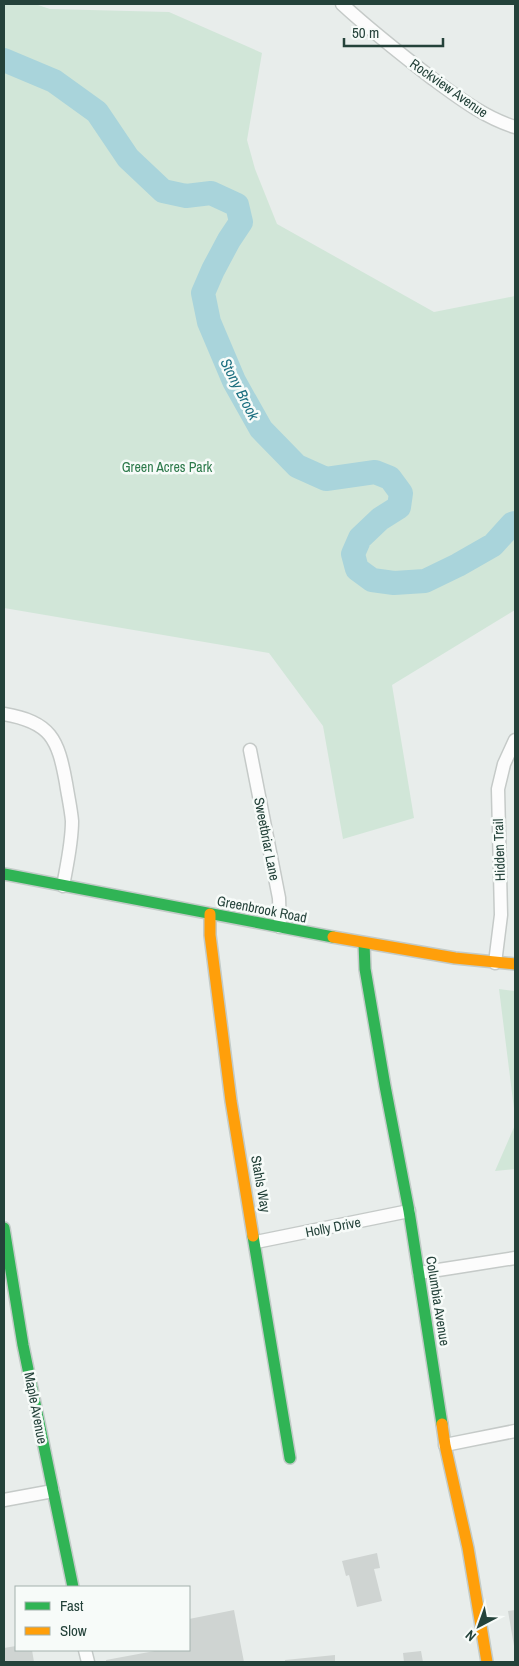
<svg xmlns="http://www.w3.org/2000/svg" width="519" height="1666" font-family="'Archivo Narrow',sans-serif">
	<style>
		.green { fill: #d1e6d8 }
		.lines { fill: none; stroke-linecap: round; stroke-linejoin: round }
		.river { stroke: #a9d4db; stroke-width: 24 }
		.building { fill: #cfd4d2 }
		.street-casing { stroke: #c5cac8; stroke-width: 15 }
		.fast-casing { stroke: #c3cbc8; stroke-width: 14 }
		.slow-casing { stroke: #c3cbc8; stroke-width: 14 }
		.street { stroke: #fcfcfc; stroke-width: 12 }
		.fast { stroke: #30b455; stroke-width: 11 }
		.slow { stroke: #ff9f0a; stroke-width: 11 }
		.labels { text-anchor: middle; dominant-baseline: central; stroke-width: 5; stroke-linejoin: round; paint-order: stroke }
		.street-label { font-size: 14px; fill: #24423a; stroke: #f7fbf9 }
		.park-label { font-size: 14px; fill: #2d7a4b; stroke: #f7fbf9 }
		.water-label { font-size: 15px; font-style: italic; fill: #1c6f80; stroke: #f7fbf9 }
	</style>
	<rect width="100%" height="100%" fill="#e8edeb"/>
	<path class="green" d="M4,4H35L50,9L169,12L262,53L247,140L255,169L277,224L434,312L515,296V610L392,685L414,818L343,839L323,726L269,653L4,608Z
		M499,989L515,991V1117Z
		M515,1125V1169L495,1171Z"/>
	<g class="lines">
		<path class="river" d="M4,60L54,81L97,112L128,158L163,191L186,196L211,193L237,205L241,222L229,240L213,270L203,293L209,322L234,381L261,429L297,466L326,479L375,472L390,478L401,493L399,507L380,519L360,538L353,554L357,569L372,580L394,583L425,581L458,565L493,545L512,524L515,523"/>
	</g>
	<path class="building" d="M377,1553L380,1568L374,1569L382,1601L357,1607L349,1575L346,1576L342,1561Z
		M234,1610L244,1662H106V1660L160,1650H189V1619Z
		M515,1610V1646H514L508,1611Z
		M16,1646V1650H32L34,1662H4V1648Z
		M421,1651L423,1662H404L403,1653Z
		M335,1655V1662H285V1660Z"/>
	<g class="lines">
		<defs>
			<path id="street" d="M342,4C371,31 402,55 433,79C459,98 485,118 515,127
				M4,714C51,722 58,739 66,783C68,796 71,809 72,821C72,843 67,864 63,886
				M250,750L279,898L280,927
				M495,963L501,915L498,789L504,764L515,740
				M256,1242L409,1211
				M419,1273L515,1258
				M445,1445L515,1431
				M4,1500L53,1491
				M85,1650L88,1662"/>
			<path id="fast" d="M4,874L333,937
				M364,943L365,969L385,1086L409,1211L442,1424
				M4,1228L23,1345L73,1587
				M253,1236L290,1458"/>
			<path id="slow" d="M210,914V935L231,1101L253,1236
				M333,937L455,958L515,964
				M442,1424L445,1445L468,1548L487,1662"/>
		</defs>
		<use href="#street" class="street-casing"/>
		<use href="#fast" class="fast-casing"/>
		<use href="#slow" class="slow-casing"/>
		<use href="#street" class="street"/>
		<use href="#fast" class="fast"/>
		<use href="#slow" class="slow"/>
	</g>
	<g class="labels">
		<g class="street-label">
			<text transform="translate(449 88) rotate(35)">Rockview Avenue</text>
			<text transform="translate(267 839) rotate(79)">Sweetbriar Lane</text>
			<text transform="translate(499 850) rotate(-92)">Hidden Trail</text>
			<text transform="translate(262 909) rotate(11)">Greenbrook Road</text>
			<text transform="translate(261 1184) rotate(80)">Stahls Way</text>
			<text transform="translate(333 1227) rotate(-11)">Holly Drive</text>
			<text transform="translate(438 1301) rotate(81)">Columbia Avenue</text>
			<text transform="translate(36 1408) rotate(79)">Maple Avenue</text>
		</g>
		<g class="park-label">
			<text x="167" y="467">Green Acres Park</text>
		</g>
		<g class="water-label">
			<text transform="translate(240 389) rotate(63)">Stony Brook</text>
		</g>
	</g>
	<rect width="519" height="1666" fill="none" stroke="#24423a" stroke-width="10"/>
	<rect x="15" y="1586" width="175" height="65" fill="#f7fbf9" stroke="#a3b1ad"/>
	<rect x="25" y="1602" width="25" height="8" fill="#30b455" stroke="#a3b1ad"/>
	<text x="60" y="1611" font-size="15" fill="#24423a">Fast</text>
	<rect x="25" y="1627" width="25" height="8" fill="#ff9f0a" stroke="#a3b1ad"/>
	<text x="60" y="1636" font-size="15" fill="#24423a">Slow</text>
	<g transform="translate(479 1626) rotate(221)" stroke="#f7fbf9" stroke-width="4" paint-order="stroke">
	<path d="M0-4L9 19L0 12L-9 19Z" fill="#24423a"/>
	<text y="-8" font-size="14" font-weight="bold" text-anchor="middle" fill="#24423a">N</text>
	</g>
	<path d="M344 38v8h99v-8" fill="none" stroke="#24423a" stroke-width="2.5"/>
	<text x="352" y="38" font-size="15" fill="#24423a" stroke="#f7fbf9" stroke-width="4" paint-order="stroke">50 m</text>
</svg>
